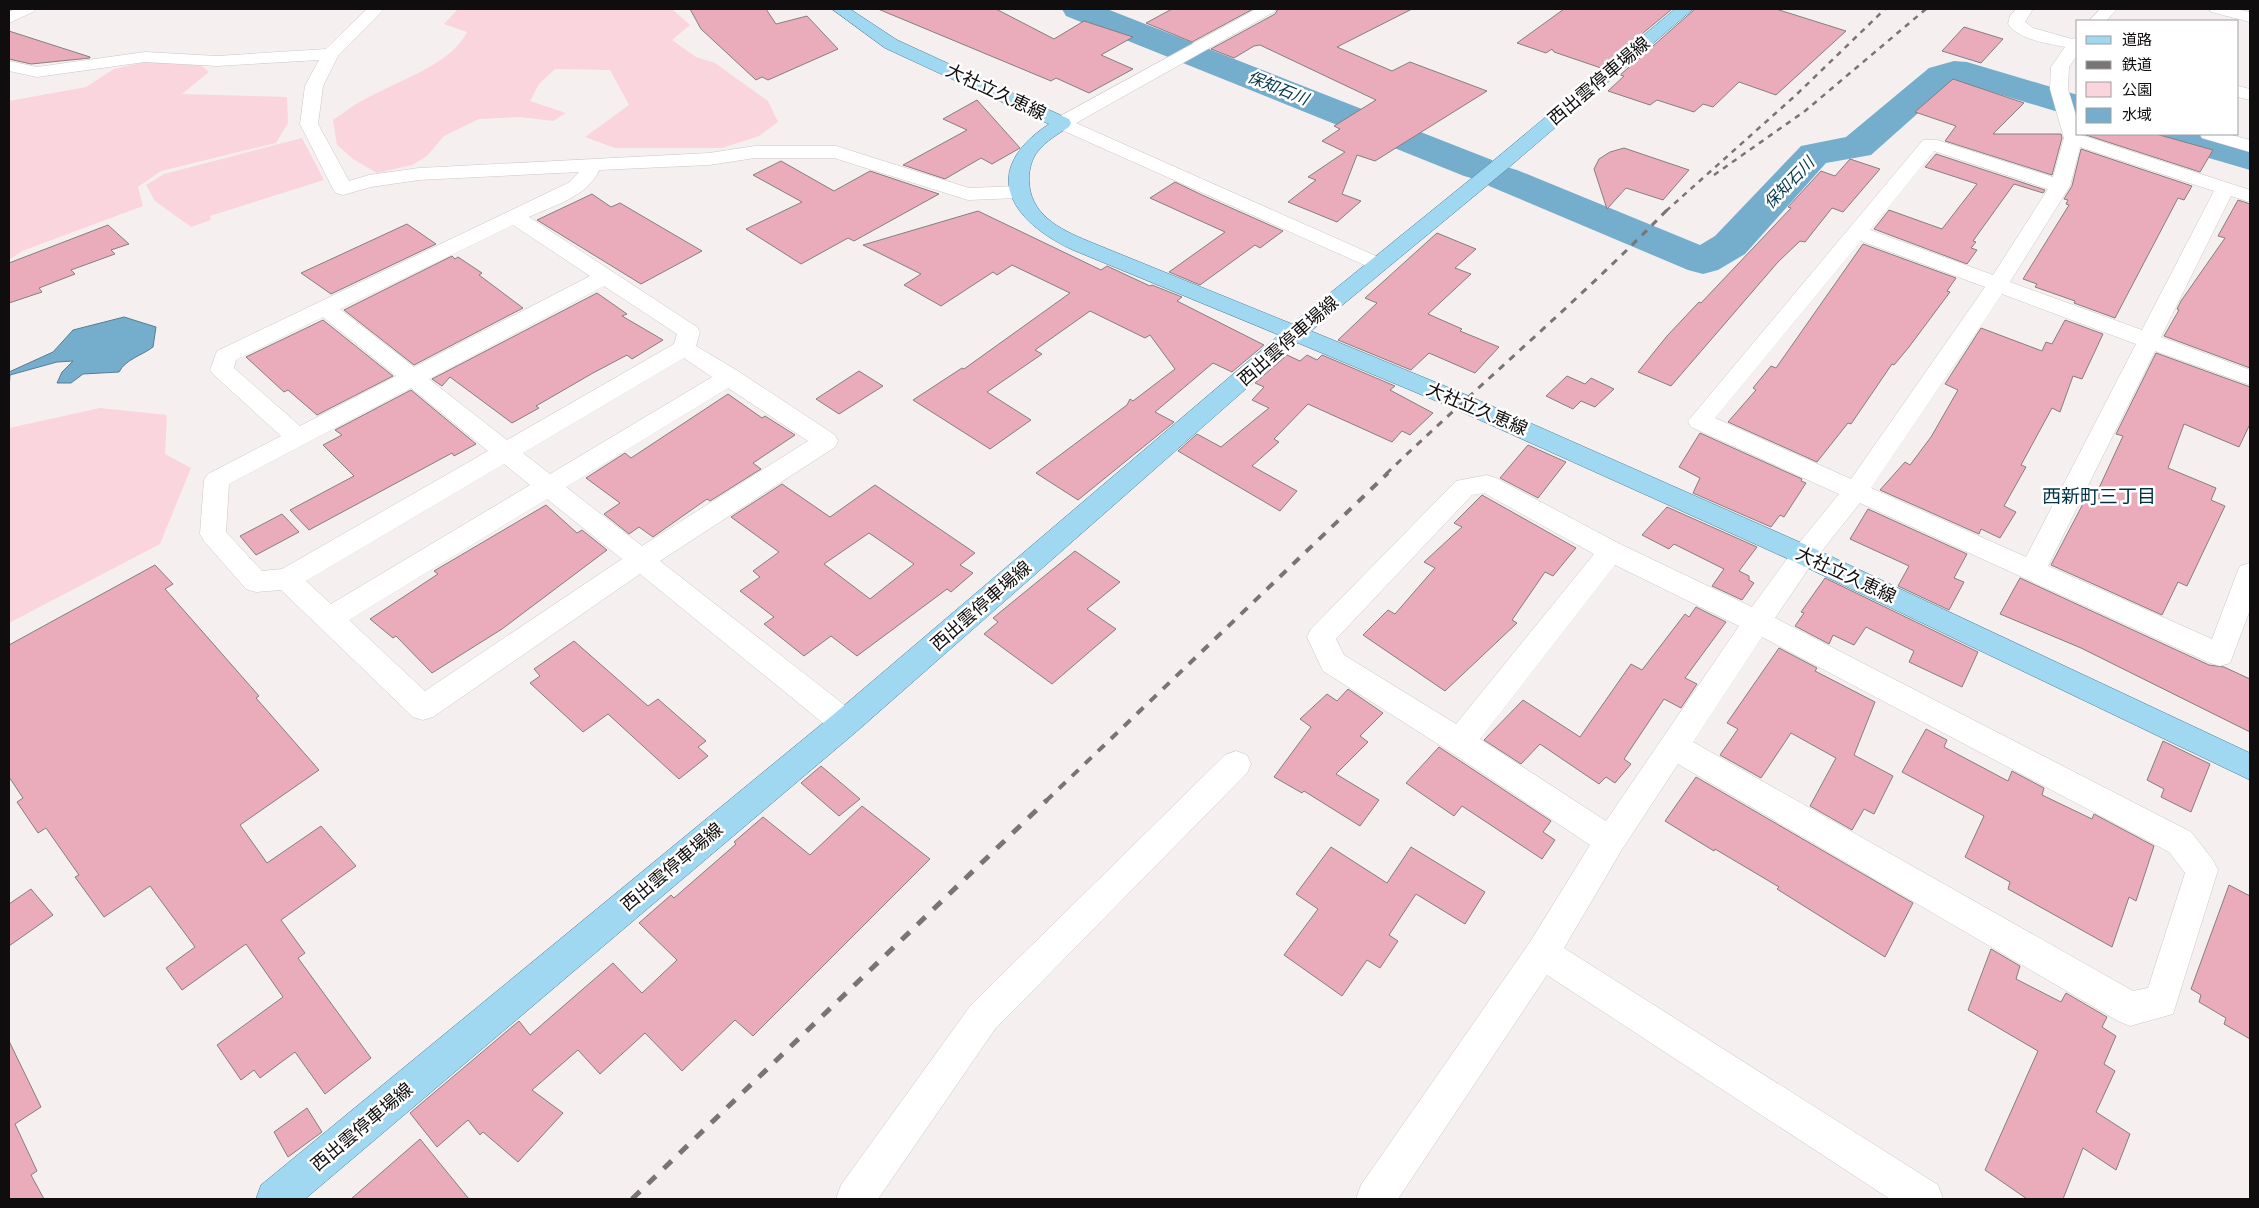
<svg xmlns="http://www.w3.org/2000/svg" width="2259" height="1208" font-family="Karla,'Noto Sans JP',sans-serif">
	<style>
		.green { fill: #fad5dd }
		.water { fill: #74aecc; stroke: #567e93 }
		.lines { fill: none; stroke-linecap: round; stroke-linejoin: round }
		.river { fill: #74aecc; fill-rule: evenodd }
		.building { fill: #eaacba; stroke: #857f80; fill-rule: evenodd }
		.minor-casing { stroke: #cdc6c8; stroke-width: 1 }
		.major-casing { stroke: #457f9b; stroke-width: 1 }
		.minor { fill: #fff; fill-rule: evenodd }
		.major { fill: #a0d7f1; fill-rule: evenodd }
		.rail-far3 { stroke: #797475; stroke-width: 2.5; stroke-dasharray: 5.5 5.5; stroke-linecap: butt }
		.rail-far2 { stroke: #797475; stroke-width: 3; stroke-dasharray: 7 7; stroke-linecap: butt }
		.rail-far1 { stroke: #797475; stroke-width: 4; stroke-dasharray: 9 9; stroke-linecap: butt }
		.rail { stroke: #797475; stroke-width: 5; stroke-dasharray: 11 11; stroke-linecap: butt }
		.labels { text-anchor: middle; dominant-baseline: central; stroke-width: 5; stroke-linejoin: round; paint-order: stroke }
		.far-water-label { font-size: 16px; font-style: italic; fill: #00354a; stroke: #fff }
		.street-label { font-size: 18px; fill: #100d0e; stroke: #fff }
		.neighbourhood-label { font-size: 19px; fill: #013346; stroke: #fff }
	</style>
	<rect width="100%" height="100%" fill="#f6eff0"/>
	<path class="green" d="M477,9H672L690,25L672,40L696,57L715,63L768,101L778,122L759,136L722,148H615L585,137L629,105L610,70L555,69L539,84L530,101L566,113L553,121L520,117L479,119L444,136L427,156L412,165L377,173L353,159L337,145L333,120C345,112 356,103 369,97C398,81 453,63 467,32L444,24L457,10Z
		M154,60L197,62L209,72L182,94L287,97L288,123L276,143L161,171L138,187L143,206L22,251L9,260V101L86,87L114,69Z
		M302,138L324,180L210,216L211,220L191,227L155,201L146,185L164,174Z
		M100,408L167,415L165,454L191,468L160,544L9,623V428Z"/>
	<path class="water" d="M124,317L156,327L153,347C141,356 126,359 119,372L83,374L71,383H57L62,372L73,361L57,362L10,375L9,389V372L53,352L73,330Z"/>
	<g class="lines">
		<path class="river" d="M1062,9H1107L1492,160L1497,168L1503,166L1517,170L1700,245L1715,236L1801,146L1846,137L1929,68L1954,61L1967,62L2078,95V118L1962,83L1953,82L1871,155L1826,163L1745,254L1718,270L1703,274L1688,270L1489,186L1484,178L1478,180L1464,176L1066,16Z
			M2149,134H2206L2250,147V170L2154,142Z"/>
	</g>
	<path class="building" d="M690,9H766L776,24L807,16L838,49L768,80L762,77L756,80L701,29Z
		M878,9H996L1054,39L1084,21L1133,37L1101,55L1133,69L1089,93L1056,78L1051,81Z
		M1172,9H1253L1192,42L1146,23Z
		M1278,9H1412L1337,47L1392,71L1410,62L1487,91L1375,161L1357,155L1342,194L1361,201L1337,222L1288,202L1316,180L1308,177L1345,152L1322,141L1340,129L1334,126L1376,100L1260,45L1254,46L1234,58L1211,49L1275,14Z
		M1564,9H1672L1601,68L1554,52L1552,49L1546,53L1517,43Z
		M1695,9H1776L1846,31L1776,95L1739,82L1713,107L1703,104L1694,112L1657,100L1650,105L1608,91L1624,76L1620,75Z
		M1964,27L2003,39L1981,63L1942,51Z
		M9,31L90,57V58L31,64L9,59Z
		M1953,79L2024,103L1993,134H2061L2062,138L2052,175L1945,141L1956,126L1915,112Z
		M977,100L1020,148L992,164L981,158L945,179L903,165L967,130L943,119Z
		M2083,134H2156L2213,150L2200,172Z
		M1624,148L1689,170L1663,200L1626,188L1607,209L1594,169L1599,159L1610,152Z
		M2081,149L2192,186L2184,200L2178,198L2115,318L2074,303L2075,301L2035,287L2037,284L2023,279L2069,205L2066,204L2068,200L2064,199L2072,186Z
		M1936,154L2045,190L2043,193L2014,184L1973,241L1976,242L1971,248L1977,250L1967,264L1874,229L1889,210L1942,229L1977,184L1925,167Z
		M1850,159L1880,169L1843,212L1832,208L1805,242L1800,241L1778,262L1671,386L1638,372L1667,336L1699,302L1701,303L1791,208L1788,207L1821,171L1835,176Z
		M781,161L834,191L870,171L939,194L854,241L848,238L801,264L746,229L802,202L753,175Z
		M1175,182L1202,195L1283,231L1260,248L1255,245L1200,285L1169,272L1225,232L1150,198Z
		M592,194L611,207L620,203L702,251L641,284L537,220Z
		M2238,200L2250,204V368L2164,336L2179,310L2177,309L2181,301L2225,238L2218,236Z
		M978,211L1101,270L1107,266L1150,286L1152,285L1182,297L1177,301L1264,345L1232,372L1213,363L1155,412L1174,422L1078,500L1036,473L1127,405L1130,399L1133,401L1175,369L1150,335L1145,338L1090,311L1035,350L1042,354L987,392L1031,420L990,449L913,400L962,368L964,369L1070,293L1012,265L997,275L993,272L941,306L904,285L921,274L863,245Z
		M407,224L436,244L331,294L301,273Z
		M108,225L129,244L111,250L115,254L71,270L75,274L39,288L42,292L9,303V263Z
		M1437,233L1476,249L1455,268L1471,274L1428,314L1462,329L1460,331L1499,347L1475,373L1429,353L1411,370L1338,340L1377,303L1365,298Z
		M1863,244L1956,278L1947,291L1950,292L1909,347L1894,365L1892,364L1851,424L1848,423L1817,462L1728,422L1756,390L1753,388L1771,366L1776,368Z
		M452,256L455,259L458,257L482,273L479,275L523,308L414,365L344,310Z
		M597,293L627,314L622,316L663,340L632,359L627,355L593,373L536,406L539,408L512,423L450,377L442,386L432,379Z
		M323,320L393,376L317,415L288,390L284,392L246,357Z
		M2065,320L2103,334L2082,379L2073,376L2060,412L2052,408L2021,465L2026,467L2004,506L2016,512L2000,538L1981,529L1979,534L1880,490L1905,462L1910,465L1931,437L1958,390L1945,384L1981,328L2042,351L2046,342L2052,344Z
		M2156,353L2250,387V424L2239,447L2184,424L2168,468L2216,488L2211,500L2225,506L2187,586L2178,582L2162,615L2051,565L2086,498L2093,501L2123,436L2116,434Z
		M1287,355L1300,361L1307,355L1317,360L1322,355L1395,386L1390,390L1433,413L1410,435L1402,431L1392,442L1308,404L1274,439L1279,442L1252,466L1297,491L1280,511L1178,451L1197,434L1221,447L1269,408L1252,400L1264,387L1255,383Z
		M859,371L883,386L839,414L816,399Z
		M1567,376L1585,384L1591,378L1614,389L1595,407L1581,401L1573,409L1546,396Z
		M411,390L476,444L454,456L452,453L309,530L290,510L354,476L323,445L342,435L335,430Z
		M728,394L762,418L765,416L795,435L753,463L761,469L710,501L707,499L653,537L639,527L629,534L604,514L620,503L586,478L625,453L631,458Z
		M1700,433L1802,479L1801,481L1806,483L1784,517L1780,515L1771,527L1693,493L1700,478L1679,467Z
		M1528,445L1566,462L1538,498L1500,478Z
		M782,484L830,517L875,485L975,553L960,565L973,573L951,592L947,589L857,656L831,636L804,656L764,624L774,617L740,591L760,577L753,571L779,552L731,517ZM869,533L914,564L870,599L824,564Z
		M1482,495L1576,548L1553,576L1545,572L1512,620L1517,623L1445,691L1363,635L1388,610L1395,614L1435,568L1424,562L1462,527L1454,523Z
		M546,505L577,533L582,530L607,550L502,629L432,673L396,636L393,638L370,619L438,574L434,571Z
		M1667,507L1757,547L1739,571L1749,576V580L1754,583L1742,600L1712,586L1724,569L1674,544L1669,549L1642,535Z
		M1868,509L1967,554L1954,578L1964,582L1949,610L1898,586L1909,566L1850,539Z
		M282,514L299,532L256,555L240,536Z
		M1075,551L1120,582L1087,609L1116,629L1052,684L984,634L998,622L993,618Z
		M155,565L173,584L165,589L259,696L256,698L319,770L240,825L267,863L321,826L356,866L281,920L305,953L298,958L371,1058L325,1094L295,1052L260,1078L254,1070L241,1080L217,1045L283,997L246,944L182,990L166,968L195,947L150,886L104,917L75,877L79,875L46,828L38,833L17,802L23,798L9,777V645Z
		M1825,578L1978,652L1962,687L1909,662L1914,651L1866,627L1854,645L1833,635L1829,644L1795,626L1804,613L1801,612Z
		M2020,578L2209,665L2224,667L2250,679V732L2081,648L2000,614Z
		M1696,607L1726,622L1685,678L1697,684L1681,708L1664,699L1624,759L1631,764L1615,783L1606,777L1599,784L1540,744L1521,764L1484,740L1523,700L1580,737L1631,664L1642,670L1685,614L1689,617Z
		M574,641L648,706L658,699L706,741L698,747L708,756L679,779L608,714L583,732L530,683L540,676L534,669Z
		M1779,648L1817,668L1815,671L1875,702L1854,755L1893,776L1874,814L1864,809L1852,830L1810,806L1836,758L1791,733L1761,778L1720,755L1738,729L1727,723Z
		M1348,689L1383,713L1360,736L1368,742L1336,774L1379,800L1360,826L1304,791L1302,793L1274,777L1311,727L1300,719L1327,694L1337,701Z
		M1926,729L1947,740L1944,747L2008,781L2012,771L2044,788L2042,795L2092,819L2094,814L2154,846L2136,901L2129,897L2112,947L2008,889L2010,882L1965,857L1984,816L1902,772Z
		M2163,741L2210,764L2191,812L2161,797L2164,789L2147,780Z
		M1439,747L1551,821L1543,832L1555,840L1542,859L1462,806L1454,816L1406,783Z
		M821,766L860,799L839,816L801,783Z
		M1696,777L1913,903L1885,957L1777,889L1779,887L1715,849L1714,851L1665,821Z
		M862,806L930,859L753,1036L735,1020L682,1071L645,1033L600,1074L578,1050L532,1090L563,1113L518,1162L483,1132L480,1135L468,1120L437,1147L410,1113L519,1021L530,1035L613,963L642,993L677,960L639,923L671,895L674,898L736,844L734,842L763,817L810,855Z
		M1331,847L1387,883L1411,847L1485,892L1465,924L1416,894L1389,935L1398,941L1380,968L1367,960L1342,996L1284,955L1318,909L1296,894Z
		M2229,885L2250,896V1039L2224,1024L2226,1018L2199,1002L2201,995L2191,989Z
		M31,889L53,915L9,946V904Z
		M1991,949L2020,966L2016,979L2061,1002L2066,993L2107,1017L2102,1027L2116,1036L2104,1064L2115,1071L2096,1112L2130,1134L2116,1170L2083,1148L2063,1199H2027L1985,1170L2038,1051L1968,1010Z
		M9,1041L41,1107L15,1124L37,1171L31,1175L44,1199H9Z
		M307,1108L322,1132L288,1157L274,1132Z
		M420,1139L469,1199H351Z"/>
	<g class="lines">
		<defs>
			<path id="minor" d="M15,9H35L33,12L9,23V12Z
				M367,9H384L338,56L323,86L318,124L349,181L369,175L419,168L709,153L755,146H836L969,188L1018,186L1025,188L1028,192L1025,196L1018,198L968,200L834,158H755L709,165L599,170C589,196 552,206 529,217L697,327L700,332L696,346L738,371L835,435L838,441L835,447L660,561L856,714L860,723L856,732L845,735L834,732L640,574L433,717L423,720L413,717L281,590L256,592L246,589L204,541L200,534L204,480L208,474L281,436L214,375L210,370L217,351L570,182L579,172L419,180L371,187L343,195L336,193L333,189L300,124L305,86L319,60L217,66L145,62L37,77L9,71V61L37,67L145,52L217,56L326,49ZM513,225L590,276L414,367L340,309ZM604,286L677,334L674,344L507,440L429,379ZM323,317L396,376L300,426L234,368L236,360ZM684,358L712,377L550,474L523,453ZM411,388L488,451L282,569L262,571L226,532L229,484ZM728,388L808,441L642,546L566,487ZM504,464L530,485L331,604L306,581ZM547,499L622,559L425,691L349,620Z
				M1256,9H1276L1274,12L1076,123L1385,260L1389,264L1385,268L1378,270L1371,268L1055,127L1053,123L1055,119Z
				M2016,9H2033L2025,22L2033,28L2072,39L2078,37V54L2069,67L2068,89L2078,122V134L2250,190V202L2231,196L2161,337L2250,370V385L2155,351L2048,566L2212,639L2237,573L2240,566L2250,563V610L2230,663L2220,666L2210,663L1860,503L1813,562L1775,618L2191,832L2213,860L2218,870L2173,1014L2130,1026L2118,1021L1678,764L1621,851L1564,948L1938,1185L1943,1199H1890L1547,975L1398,1199H1356L1361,1185L1530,942L1590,845L1449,751L1323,671L1307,637L1311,629L1456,481L1487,475L1496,478L1620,544L1752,607L1795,548L1839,494L1691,427L1688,421L1923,140H1937L2053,177L2064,138L2050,89L2051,67L2065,47C2047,43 2019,40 2008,24L2010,16ZM2080,147L2214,191L2142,330L2010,282L2070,186ZM1934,151L2048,189L1993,275L1870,230ZM1861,241L1985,287L1851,479L1715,418ZM2002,294L2136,344L2026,557L1871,488ZM1484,493L1594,554L1456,724L1344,655L1336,639L1472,495ZM1615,565L1739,626L1606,821L1480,739ZM1762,637L2169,852L2185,873L2148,988L2133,991L1693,742Z
				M2100,9H2117L2106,21H2089Z
				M2209,9H2236L2250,12V22L2211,12Z
				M2238,86L2250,89V100L2238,97Z
				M2200,134H2228L2250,140V152L2202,138Z
				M1236,751L1247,755L1251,764L1247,773L995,1029L878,1199H836L841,1185L971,1005L1225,755Z"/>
			<path id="major" d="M832,9H850L897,40L1069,119L1071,123L1069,127C1058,134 1046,141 1038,151C1032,158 1029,169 1029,179C1029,214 1059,229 1088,241L1292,324L1493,161L1675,9H1693L1507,169L1311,331L1469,396L1813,548L2250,753V780L1795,562L1453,408L1298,343L856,732L305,1199H256L261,1185L834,714L1279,335L1073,250C1010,221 978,171 1049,124L885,48Z"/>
		</defs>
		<use href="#minor" class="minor-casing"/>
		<use href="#major" class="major-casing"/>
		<use href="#minor" class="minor"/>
		<use href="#major" class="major"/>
		<path class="rail-far3" d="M1714,175L1805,111L1926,9
			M1666,211L1796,95L1885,9"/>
		<path class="rail-far2" d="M1386,474C1479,385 1577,302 1667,210"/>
		<path class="rail-far1" d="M1046,801L1388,473"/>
		<path class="rail" d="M632,1199L1047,800"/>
	</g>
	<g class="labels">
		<g class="far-water-label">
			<text transform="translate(1278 88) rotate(22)">保知石川</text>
			<text transform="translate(1789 183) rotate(-46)">保知石川</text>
		</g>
		<g class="street-label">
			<text transform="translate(1599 81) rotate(-40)">西出雲停車場線</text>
			<text transform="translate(996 92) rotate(25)">大社立久恵線</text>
			<text transform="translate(1288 341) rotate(-41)">西出雲停車場線</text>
			<text transform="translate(1477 409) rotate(23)">大社立久恵線</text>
			<text transform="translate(1846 575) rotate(25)">大社立久恵線</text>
			<text transform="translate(981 606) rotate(-41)">西出雲停車場線</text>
			<text transform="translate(672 867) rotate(-40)">西出雲停車場線</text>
			<text transform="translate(362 1127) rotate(-40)">西出雲停車場線</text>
		</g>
		<g class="neighbourhood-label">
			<text x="2099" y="497">西新町三丁目</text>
		</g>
	</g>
	<rect width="2259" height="1208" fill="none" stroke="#100d0e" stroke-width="20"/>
	<rect x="2076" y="20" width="162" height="115" fill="#ffffff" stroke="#9f9e9f"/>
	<rect x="2086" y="36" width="25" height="8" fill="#a0d7f1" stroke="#9f9e9f"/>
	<text x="2122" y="45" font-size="15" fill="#100d0e">道路</text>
	<rect x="2086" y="61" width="25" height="8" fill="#797475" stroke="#9f9e9f"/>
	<text x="2122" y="70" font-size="15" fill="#100d0e">鉄道</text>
	<rect x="2086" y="82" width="25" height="15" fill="#fad5dd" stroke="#9f9e9f"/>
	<text x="2122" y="95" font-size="15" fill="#100d0e">公園</text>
	<rect x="2086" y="108" width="25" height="15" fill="#74aecc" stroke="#9f9e9f"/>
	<text x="2122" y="120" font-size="15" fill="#100d0e">水域</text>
</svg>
